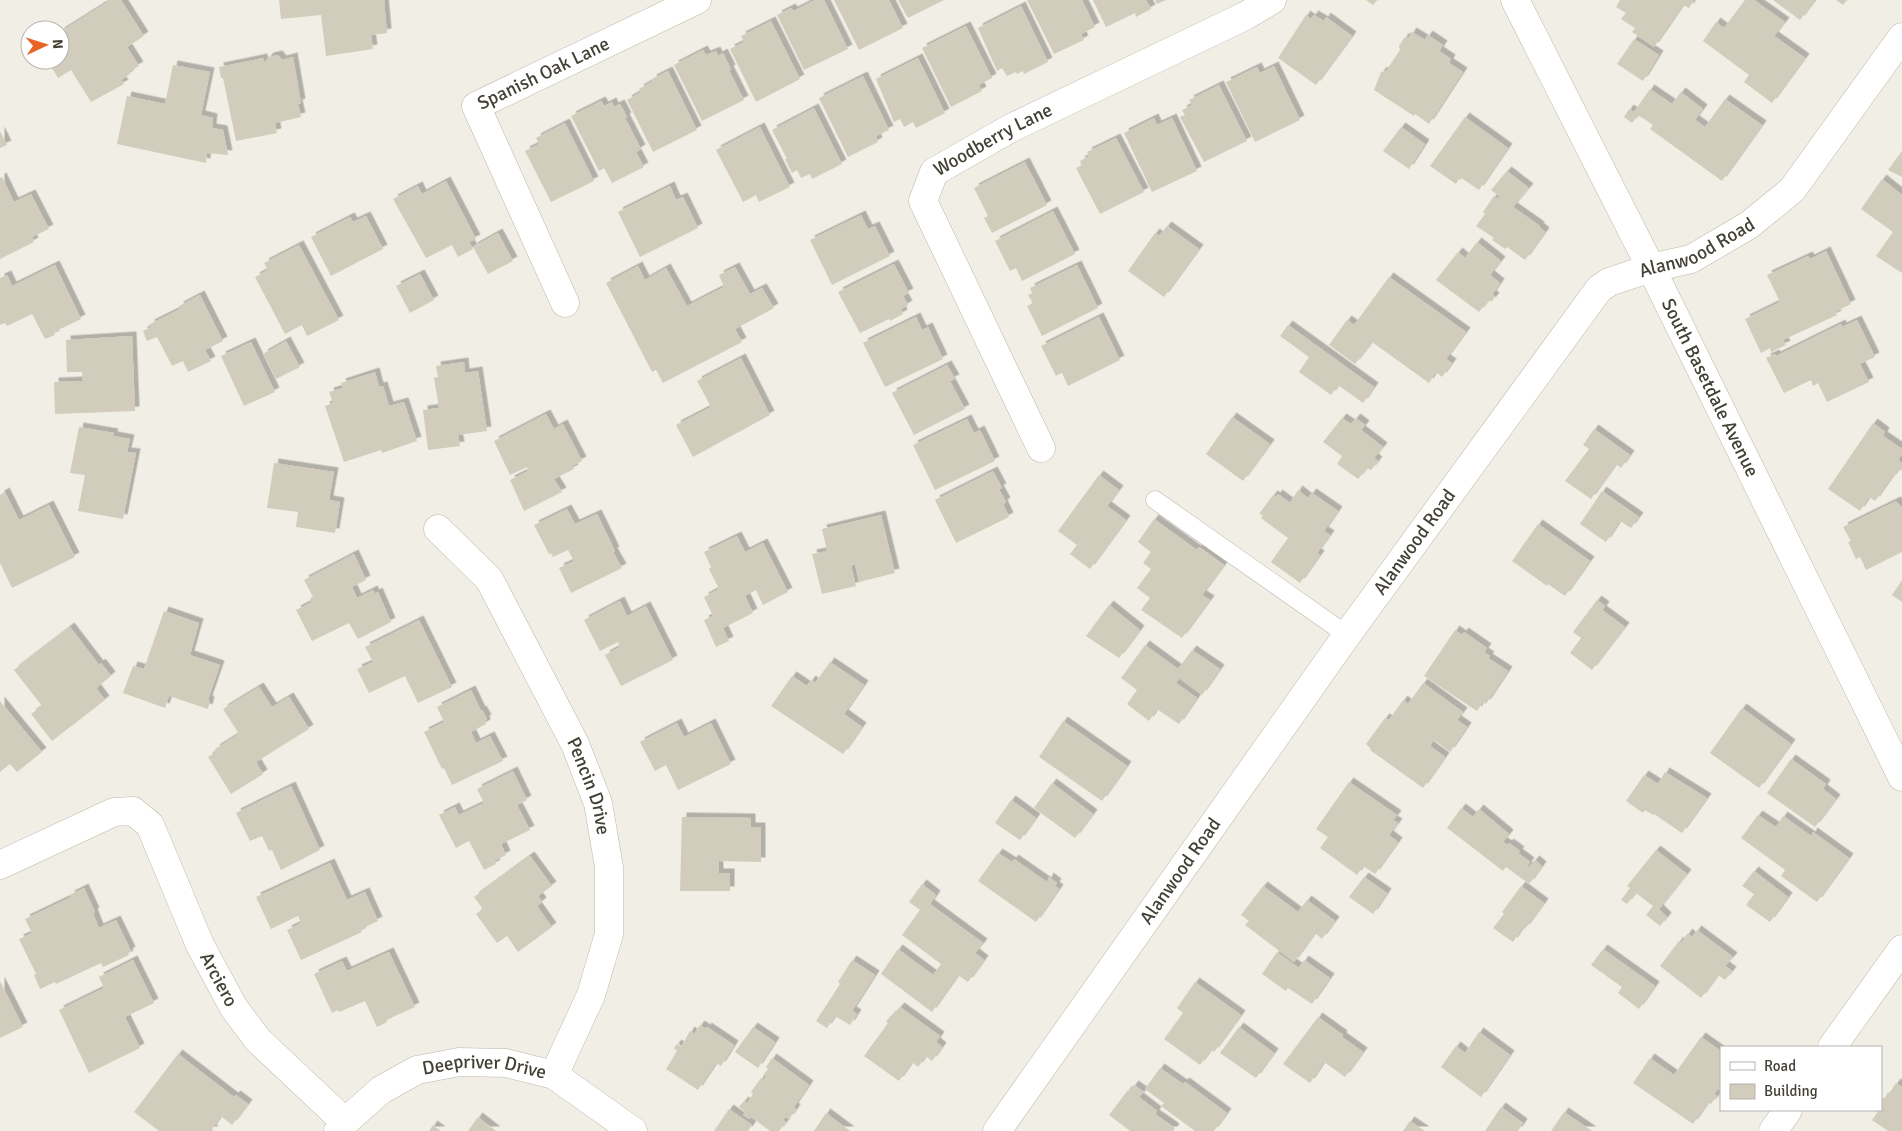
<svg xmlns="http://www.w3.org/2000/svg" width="1902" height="1131" font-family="Signika,sans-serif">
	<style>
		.building { fill: #d1ccbb; filter: url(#shadow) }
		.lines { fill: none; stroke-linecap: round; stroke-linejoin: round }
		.service-casing { stroke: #bbb8a8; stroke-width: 19 }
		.minor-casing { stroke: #bbb8a8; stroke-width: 29 }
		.tertiary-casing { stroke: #bbb8a8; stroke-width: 29 }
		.service { stroke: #fff; stroke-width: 18 }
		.minor { stroke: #fff; stroke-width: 28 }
		.tertiary { stroke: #fff; stroke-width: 28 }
		.labels { text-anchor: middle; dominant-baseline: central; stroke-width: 4; stroke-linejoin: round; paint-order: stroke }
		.street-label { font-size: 19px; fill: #434035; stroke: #fff }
	</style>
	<defs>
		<filter id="shadow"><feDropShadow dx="4.5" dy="-4.5" stdDeviation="0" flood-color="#0004"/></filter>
	</defs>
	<rect width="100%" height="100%" fill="#f1efe5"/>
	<path class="building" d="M107,0H121L144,36L127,47L139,66L128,72L130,74L121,80L124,84L91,102L71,70L58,78L47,60H60V32L106,3Z
		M279,0H384L387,33L371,35L373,49L326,56L321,15L281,19Z
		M815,0H824L848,49L804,70L777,15L791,8L793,11Z
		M834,0H889L903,28L859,50Z
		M898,0H944L908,18Z
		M1027,0H1082L1095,27L1081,34L1084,40L1054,54Z
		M1093,0H1146L1151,9L1136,17L1135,13L1106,27Z
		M1155,0H1166L1157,4Z
		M1366,0H1377L1373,5Z
		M1620,0H1694L1689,8L1683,5L1654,47L1632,32L1635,28L1621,19L1626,13L1616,7Z
		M1745,0H1754L1785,22L1774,36L1805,58L1772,103L1744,82L1749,75L1703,41L1716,22L1724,28Z
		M1773,0H1815L1800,20Z
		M1836,0H1847L1843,5Z
		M1021,6L1048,62L1024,74L1023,71L1017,74L1016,72L1007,76L1002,68L997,71L978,28Z
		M1306,15L1311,19L1314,15L1324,21L1326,17L1352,36L1316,85L1278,58Z
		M771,21L800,79L756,102L730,49L744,42L741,36Z
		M966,26L992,78L979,85L982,91L951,107L922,48Z
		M1412,32L1425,40L1428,35L1443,45L1439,51L1451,59L1449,63L1463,72L1429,124L1415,114L1414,116L1374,90L1381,72L1386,71L1400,50L1399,46L1404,38L1409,37Z
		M1634,39L1659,55L1643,81L1617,64Z
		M703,50L706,55L716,51L718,56L723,53L731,69L729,70L744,100L702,121L674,65Z
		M278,55L282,60L293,57L301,103L298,104L301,117L275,123L277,133L236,141L223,78H221L219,67L263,58L264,63L269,57Z
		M918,58L945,113L916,128L913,122L904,127L900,119L894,122L876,79Z
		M173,65L210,72L201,115L213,118L212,128L223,130L228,155L207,153L206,163L117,144L127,96L165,104Z
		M1274,66L1300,120L1255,142L1226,82L1257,67L1260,73Z
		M668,71L697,130L653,152L627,100L641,92L639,89L653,81L652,79Z
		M863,76L889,130L876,136L878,142L848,157L819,98Z
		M1219,85L1247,141L1204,162L1180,117L1185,115L1182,110L1192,105L1189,100Z
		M1650,89L1672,104L1681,92L1703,109L1695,120L1705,127L1725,99L1762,125L1722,181L1650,129L1653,125L1638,115L1632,123L1624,117L1629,109L1634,112Z
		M601,101L604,106L612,102L614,107L620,104L627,117L625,118L641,149L636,152L644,167L612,183L604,168L599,171L571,116Z
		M814,108L842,164L812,179L810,174L801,178L797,170L792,173L785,159H787L772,130Z
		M1465,117L1508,148L1479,190L1460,177L1456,184L1430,166Z
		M1154,118L1157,125L1172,118L1197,171L1152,192L1124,133Z
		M565,123L594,181L551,202L525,151L539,144L536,138Z
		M760,127L790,187L759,202L756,195L743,202L716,150Z
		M1401,127L1425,144L1409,169L1383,151Z
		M0,131L7,145L0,148Z
		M1116,138L1144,192L1100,214L1076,168L1082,165L1080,161L1089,156L1087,152Z
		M1902,151V177L1888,170Z
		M1025,162L1047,205L992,233L984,218L988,216L974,188Z
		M1507,171L1529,188L1513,207L1540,226L1539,227L1545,232L1525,260L1507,247L1505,249L1492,240L1494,238L1476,226L1485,214L1483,212L1494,196L1499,199L1500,197L1491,190Z
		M2,177L14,202L31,194L49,229L32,237L34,242L0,259V178Z
		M1882,179L1902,195V273L1876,256L1893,232L1861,209Z
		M446,181L476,239L469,242L473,249L458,257L452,245L426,258L393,199L418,186L422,194Z
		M670,186L676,200L683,197L698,228L640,257L618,212Z
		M1053,211L1075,254L1022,281L1016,268L1010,271L995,241Z
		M861,215L868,229L875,226L890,256L832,285L810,240Z
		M366,216L383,249L331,276L311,237L350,217L353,222Z
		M1167,226L1199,249L1164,297L1128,271L1155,233L1159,236Z
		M498,233L513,261L488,274L473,247Z
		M1477,242L1501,261L1490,275L1500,283L1492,295L1495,297L1491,302L1489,300L1479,312L1436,280L1458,252L1465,258Z
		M299,245L339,320L307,336L302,325L285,334L255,277L268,270L264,263Z
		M1826,251L1851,304L1835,312L1837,315L1783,340L1786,345L1771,352L1770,348L1761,353L1745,319L1780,302L1767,275L1808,256L1810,259Z
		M894,264L909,293L903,296L908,305L901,309L903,314L890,321L889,319L860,333L838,292Z
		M55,265L81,319L54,332L55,335L45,339L32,314L7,326L5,323L0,325V278L7,275L12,286Z
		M1077,265L1098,308L1042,336L1027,306L1033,303L1028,295L1032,293L1030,288Z
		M638,266L645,280L666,268L687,306L724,287L719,275L735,267L750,294L762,288L774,308L735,329L742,342L663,383L656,370L652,372L606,283Z
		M420,274L434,300L410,313L396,286Z
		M1389,277L1466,332L1446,359L1452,363L1442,377L1436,372L1429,383L1372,342L1355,364L1329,345L1347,320L1354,325Z
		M200,295L223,341L205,350L211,361L188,372L183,361L172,366L157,337L147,341L143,331L151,327L150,324L180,309L179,306Z
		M916,317L922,330L928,327L943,359L885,387L863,343Z
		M1099,317L1120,360L1068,386L1062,373L1056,376L1041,346Z
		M1857,320L1875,357L1860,364L1869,382L1827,402L1818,383L1813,386L1811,380L1784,393L1766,358L1775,354L1776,356L1841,324L1842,327Z
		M1288,325L1374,387L1363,403L1338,385L1331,395L1299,372L1309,357L1280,336Z
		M132,336L135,411L55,414L54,382L83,381L82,372H67L66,340Z
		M286,341L300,367L276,379L263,354Z
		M251,342L275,392L244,406L221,356Z
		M741,358L770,415L693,457L676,425L711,407L697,381Z
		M464,362L465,373L478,371L487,431L458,435L460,446L428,450L423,410L439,408L434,378L438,377L436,366Z
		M947,365L955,379L950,381L965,409L914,435L892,393Z
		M375,372L379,387L383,386L389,406L404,402L417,441L382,453L381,450L344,462L325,406L333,403L329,392L343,388L341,383Z
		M546,414L554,429L563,424L582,461L572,466L574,469L554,479L562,492L524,511L510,480L528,471L527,467L510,475L494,441Z
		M1232,417L1270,444L1243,481L1206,454Z
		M1342,418L1351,424L1356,418L1365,425L1361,430L1383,447L1374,458L1378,461L1371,470L1367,468L1358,479L1337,464L1342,456L1323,442Z
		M967,419L974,433L980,430L995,461L935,490L913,445Z
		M1873,423L1885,432L1883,436L1902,449V454L1898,460L1902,463V467L1896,475L1894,474L1875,501L1869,497L1860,511L1828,489Z
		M79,427L114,433L113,436L130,439L127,452L136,453L123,519L78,511L85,475L70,473Z
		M1594,429L1630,455L1621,468L1616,464L1591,499L1565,481L1589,449L1583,445Z
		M274,463L334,472L329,500L340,502L335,533L296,527L298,512L267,508Z
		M993,471L1002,488L999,489L1006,502L1003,504L1009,517L956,543L935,500Z
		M1099,475L1119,490L1107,506L1126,520L1090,569L1070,554L1077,545L1058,531Z
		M1298,490L1308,498L1312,493L1338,511L1324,531L1330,535L1317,553L1320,555L1300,583L1271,562L1288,538L1261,518L1263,515L1259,514L1273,495L1276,497L1278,494L1290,503Z
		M1602,491L1639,517L1631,528L1620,521L1606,542L1580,524Z
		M5,492L19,520L49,505L75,557L12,588L0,563V495Z
		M1896,501L1902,508V552L1866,570L1860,557L1856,559L1848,542L1851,541L1843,527Z
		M567,509L575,524L597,514L615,551L613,552L622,568L571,593L559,568L574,561L568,550L553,557L551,553L549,554L534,525Z
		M881,515L895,573L859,582L855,564L851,566L856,586L822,594L812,554L827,551L822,529Z
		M1154,519L1197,550L1199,547L1224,565L1202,595L1210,600L1182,638L1141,610L1150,598L1137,588L1151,569L1143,563L1151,552L1138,542Z
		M1538,524L1590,561L1565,596L1548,584L1547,586L1512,561Z
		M737,536L745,552L763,543L788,592L763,605L756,590L745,596L753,613L723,628L729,641L716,647L704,620L713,616L704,597L719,589L709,569L711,567L704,552Z
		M354,554L366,580L352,587L357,598L373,590L375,594L378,592L391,622L358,639L349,623L312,641L296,610L312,602L310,598L313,597L304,580Z
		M1902,580V602L1892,595Z
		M1597,600L1605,606L1602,610L1625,627L1592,670L1570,653L1581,638L1573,632Z
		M620,601L627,616L646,606L673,660L621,686L605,655L620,647L618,642L600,651L584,620Z
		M1109,605L1140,630L1119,658L1086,636Z
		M164,611L199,623L190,655L220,665L208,700L210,701L208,709L169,696L165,708L123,693L133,666L144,669Z
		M419,620L452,687L418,703L405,676L369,693L357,669L373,662L365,647Z
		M70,627L99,665L101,663L111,676L96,688L105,700L52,741L31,714L42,706L14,670Z
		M1455,630L1462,635L1464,632L1487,648L1484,652L1490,656L1488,658L1508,671L1486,704L1483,702L1477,711L1424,676Z
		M1145,645L1178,669L1192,650L1220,669L1202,695L1179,678L1176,683L1197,698L1179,724L1157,709L1149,721L1127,704L1137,690L1121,678Z
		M830,662L864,685L844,714L862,727L843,754L771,706L792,676L807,686L811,680L815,683Z
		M1423,683L1463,712L1457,720L1467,727L1450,752L1434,740L1430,746L1445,757L1423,788L1370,750L1371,749L1366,744L1385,718L1389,720L1403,700L1408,704Z
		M259,687L272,707L289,697L309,729L256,762L263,774L231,794L208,757L216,752L215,749L239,734L223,709Z
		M471,690L481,711L482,710L487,719L485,720L486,724L471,732L476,743L490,736L503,761L452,785L444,768L442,769L424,732L444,722L437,707Z
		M0,701L42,752L17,772L10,764L0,772Z
		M1742,708L1791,744L1759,788L1710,753Z
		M1063,721L1127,766L1102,801L1039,757Z
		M677,723L684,737L711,723L731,764L678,790L666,765L655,771L640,742Z
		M1791,759L1826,784L1823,789L1836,799L1815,827L1767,793Z
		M513,771L527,800L517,805L530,830L501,844L506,855L494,861L496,864L484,870L469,841L456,848L439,815L455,807L459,815L484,803L477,789Z
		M1665,772L1707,798L1682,833L1654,814L1653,815L1645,810L1643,813L1626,801L1644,775L1658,784Z
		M1349,782L1397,815L1393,820L1398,823L1389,835L1398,842L1375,874L1363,866L1357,875L1320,848L1328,837L1316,829Z
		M1052,783L1093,814L1075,838L1034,808Z
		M291,786L320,850L281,870L272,850L269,851L262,836L250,841L236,813Z
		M1011,800L1036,818L1020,840L995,823Z
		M1461,808L1473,817L1479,809L1509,834L1503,842L1508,845L1509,843L1520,851L1518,853L1530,862L1527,866L1529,867L1535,860L1542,866L1529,884L1506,867L1503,871L1447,828Z
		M1758,815L1776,827L1783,816L1811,836L1813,832L1849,858L1817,902L1781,876L1785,870L1741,838Z
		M682,817L751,818V827H761V862L719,861V873H730V891H680Z
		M1656,850L1687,874L1659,909L1667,917L1660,926L1646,915L1653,906L1636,893L1627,904L1621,900L1630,888L1627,886Z
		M998,853L1012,862L1014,859L1047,882L1049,877L1057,883L1055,886L1059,889L1036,922L978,881Z
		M530,856L552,886L538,896L542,902L537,906L552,927L518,952L507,936L497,943L476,914L483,909L474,897Z
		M330,863L347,900L365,892L378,921L361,929L362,932L301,960L287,930L301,923L298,916L271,929L256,897Z
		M1754,871L1788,897L1770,922L1746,905L1754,894L1742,886Z
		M1364,877L1387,893L1373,914L1349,897Z
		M922,884L936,895L930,904L983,943L975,953L984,960L968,982L958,975L932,1012L881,974L898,949L933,975L941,964L902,935L920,910L909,902Z
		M1263,886L1298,912L1307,900L1335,921L1322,939L1315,933L1294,962L1245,925L1249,921L1241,915Z
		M1521,886L1544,903L1525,929L1523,927L1513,942L1493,928L1504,914L1502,912Z
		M84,888L95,912L93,913L99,928L116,920L131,951L128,953L129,955L103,967L101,963L56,984L55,982L40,989L34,975L36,974L19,939L32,933L25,919L71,897L70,895Z
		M1697,930L1733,957L1725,966L1732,971L1725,980L1718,975L1701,998L1660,966L1679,941L1681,943L1688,933L1692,937Z
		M1603,949L1655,986L1639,1009L1618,993L1622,987L1591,965Z
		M389,952L415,1007L386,1020L387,1022L377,1027L365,1001L339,1012L338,1010L332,1013L314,974L342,961L347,971Z
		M1277,952L1299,968L1304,960L1330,978L1312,1004L1288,988L1286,991L1262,974Z
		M133,960L154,1003L125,1017L140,1048L89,1073L59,1010L104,988L99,977Z
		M852,960L875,975L852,1011L857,1014L850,1025L835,1016L827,1028L816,1021L840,984L838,982Z
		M0,981L23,1027L0,1038Z
		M1195,982L1241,1015L1214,1052L1211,1050L1200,1065L1164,1039L1183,1013L1177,1008Z
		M900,1007L940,1036L936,1042L942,1047L932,1061L926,1056L918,1067L912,1062L899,1081L864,1056L888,1023L886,1022L891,1015L892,1016Z
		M1318,1017L1343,1035L1342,1037L1363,1052L1345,1077L1324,1062L1310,1083L1283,1064Z
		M700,1025L706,1029L707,1027L734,1045L721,1066L716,1063L698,1090L666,1069L677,1051L674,1048L677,1044L681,1047L690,1031L694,1034Z
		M753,1027L775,1042L758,1068L735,1052Z
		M1239,1027L1274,1053L1256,1078L1220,1053Z
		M1479,1032L1510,1055L1481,1097L1441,1067L1456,1046L1465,1053Z
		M1701,1037L1721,1051V1085L1714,1094L1717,1096L1711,1104L1708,1102L1693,1124L1633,1083L1650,1058L1674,1075Z
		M178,1054L234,1097L236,1095L248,1104L232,1125L221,1116L212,1129L214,1131H159L134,1112Z
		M772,1058L809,1085L794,1107L796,1109L789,1119L786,1117L783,1120L786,1122L779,1131H770L751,1117L749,1119L743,1115L745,1112L739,1107L744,1101L747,1103L753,1094L751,1092L761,1078L764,1080L766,1076L764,1074L768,1069L766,1067Z
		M1160,1068L1183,1084L1185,1082L1227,1113L1214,1131H1195L1161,1106L1164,1103L1145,1089Z
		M1896,1083L1902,1087V1131H1888L1872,1120L1879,1110H1881V1102L1884,1097L1886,1098Z
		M1134,1085L1144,1092L1139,1097L1157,1111L1155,1114L1175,1128L1173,1131H1130L1109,1115L1128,1090L1129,1092Z
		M1501,1107L1523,1123L1518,1131H1485Z
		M729,1109L752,1125L748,1131H714Z
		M1564,1112L1592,1131H1551Z
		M826,1113L850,1131H814Z
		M478,1117L496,1131H468Z
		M1410,1121L1425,1131H1403Z
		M433,1125L441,1131H429Z"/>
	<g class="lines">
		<defs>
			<path id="service" d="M1155,500L1347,635"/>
			<g id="minor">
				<path id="s1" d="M565,303L476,106L697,0"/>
				<path id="s2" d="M1041,448L923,201L934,172L1011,128L1245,16L1272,0"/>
				<path id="s3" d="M438,529L489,579L575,744L598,803L609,867V934L591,995L554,1075"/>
				<path id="s4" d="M0,865L114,812L133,811L150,825L200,945L234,1008L258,1040L345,1122"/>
				<path id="s5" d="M338,1131L345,1122L381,1090L417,1070L459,1062L506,1063L554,1075L633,1131"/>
				<path id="s6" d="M997,1131L1347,635L1599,289L1609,282L1651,268L1691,259L1749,225L1792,190L1902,37"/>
			</g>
			<g id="tertiary">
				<path id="s7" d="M1515,0L1651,268L1902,777"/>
				<path d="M1832,1047L1902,949"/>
				<path d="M1773,1131L1788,1110"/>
			</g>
		</defs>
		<use href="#service" class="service-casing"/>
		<use href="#minor" class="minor-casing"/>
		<use href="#tertiary" class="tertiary-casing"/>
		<use href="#service" class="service"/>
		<use href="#minor" class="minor"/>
		<use href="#tertiary" class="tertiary"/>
	</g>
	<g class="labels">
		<g class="street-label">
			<text stroke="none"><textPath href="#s1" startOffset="291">Spanish Oak Lane</textPath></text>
			<text stroke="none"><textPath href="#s2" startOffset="372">Woodberry Lane</textPath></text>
			<text stroke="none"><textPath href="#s6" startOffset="1142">Alanwood Road</textPath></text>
			<text stroke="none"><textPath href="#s7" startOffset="434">South Basetdale Avenue</textPath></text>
			<text stroke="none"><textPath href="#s6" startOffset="722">Alanwood Road</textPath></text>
			<text stroke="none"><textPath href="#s3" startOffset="302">Pencin Drive</textPath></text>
			<text stroke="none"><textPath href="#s6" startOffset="318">Alanwood Road</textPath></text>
			<text stroke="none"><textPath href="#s4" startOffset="336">Arciero</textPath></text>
			<text stroke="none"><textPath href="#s5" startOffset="169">Deepriver Drive</textPath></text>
		</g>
	</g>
	<rect x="1720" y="1046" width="162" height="65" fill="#ffffff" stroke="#b4b3ae"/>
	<rect x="1730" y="1062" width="25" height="8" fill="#ffffff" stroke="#b4b3ae"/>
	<text x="1764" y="1071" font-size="15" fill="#434035">Road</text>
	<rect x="1730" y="1084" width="25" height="15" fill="#d1ccbb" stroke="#b4b3ae"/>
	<text x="1764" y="1096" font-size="15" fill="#434035">Building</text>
	<g transform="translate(45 45) rotate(86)"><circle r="24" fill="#ffffff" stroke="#b4b3ae"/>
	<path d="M0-4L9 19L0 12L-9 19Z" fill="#e86324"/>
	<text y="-8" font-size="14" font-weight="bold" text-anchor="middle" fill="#434035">N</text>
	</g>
</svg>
